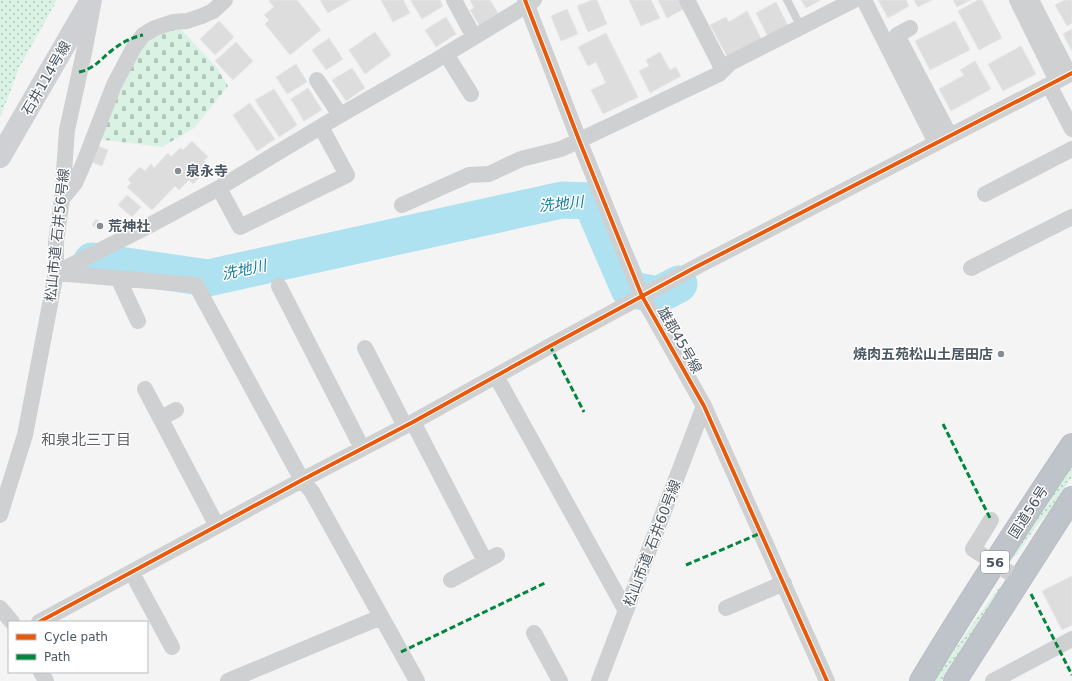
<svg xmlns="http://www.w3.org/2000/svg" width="1072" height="681" font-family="'DejaVu Sans','Noto Sans JP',sans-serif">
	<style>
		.grass { fill: url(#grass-dots) }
		.cemetery { fill: url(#cemetery-stones) }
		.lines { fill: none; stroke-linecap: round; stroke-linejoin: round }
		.river { stroke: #aee2f0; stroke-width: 37 }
		.building { fill: #ddddde; stroke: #e5e6e7 }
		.highway-casing { stroke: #b9bec3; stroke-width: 24 }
		.lane { stroke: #ced0d2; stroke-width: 8 }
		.street { stroke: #ced0d2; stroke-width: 16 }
		.secondary { stroke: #ced0d4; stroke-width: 22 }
		.highway { stroke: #bec4c9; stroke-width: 22 }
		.quiet { stroke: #00873e; stroke-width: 3; stroke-dasharray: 6 3; stroke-linecap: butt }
		.cycleway-casing { stroke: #fff; stroke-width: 6 }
		.cycleway { stroke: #e8590c; stroke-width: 4 }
		.poi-dot { fill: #868d94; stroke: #fff; stroke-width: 1.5 }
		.labels { text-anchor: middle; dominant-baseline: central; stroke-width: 3; stroke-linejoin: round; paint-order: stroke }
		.shield { fill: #fff; stroke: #808990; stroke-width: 1 }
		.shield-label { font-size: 13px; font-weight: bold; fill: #4a5661 }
		.street-label { font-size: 14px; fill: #4a5661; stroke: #fff }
		.poi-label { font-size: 14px; font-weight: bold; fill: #4a5661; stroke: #fff; text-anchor: start }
		.water-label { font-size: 15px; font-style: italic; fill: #0c7c9b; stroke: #fff }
		.neighbourhood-label { font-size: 15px; fill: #5f6368; stroke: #fff }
	</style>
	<defs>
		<pattern id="grass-dots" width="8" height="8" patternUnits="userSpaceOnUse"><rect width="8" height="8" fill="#d9f2e3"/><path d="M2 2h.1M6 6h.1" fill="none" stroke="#b2c7bb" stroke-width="1.8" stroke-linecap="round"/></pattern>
		<pattern id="cemetery-stones" width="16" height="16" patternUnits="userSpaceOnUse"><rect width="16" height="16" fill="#d9f2e3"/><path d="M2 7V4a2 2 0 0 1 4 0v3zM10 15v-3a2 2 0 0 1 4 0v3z" fill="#b2c7bb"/></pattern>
	</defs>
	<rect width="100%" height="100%" fill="#f4f4f4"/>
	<path class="grass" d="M0,0H57L19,68L0,118Z
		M1072,464V477L1045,517L1037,525L1016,556L1013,557V555Z
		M1000,586L1002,587L1001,590L970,635L945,676L942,681H934L964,636Z"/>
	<path class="cemetery" d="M179,27L217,68L228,86L194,128L162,147L105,140L97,137L144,41L154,34Z"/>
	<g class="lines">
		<path class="river" d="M92,261L208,278L562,200L591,201L629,289L658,295L679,284"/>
	</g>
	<path class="building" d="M270,0H297L321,30L290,55L265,24L269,20L264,15L274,7L269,1Z
		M320,0H350L328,13Z
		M381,0H403L410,13L393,22Z
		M413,0H440L443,6L422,19L411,1Z
		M470,0H490L498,13L479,25L470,10L474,8Z
		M592,0H597L607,24L588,32L577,6Z
		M629,0H651L660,18L641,26Z
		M658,0H683L687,7L667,18Z
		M801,0H821L806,8Z
		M878,0H906L909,6L888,18Z
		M914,0H932L918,7Z
		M953,0H971L957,7Z
		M978,0H982L1002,38L979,50L958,11Z
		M1065,0H1072V23L1067,26L1055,5Z
		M776,2L788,26L768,37L756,13Z
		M567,9L578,34L561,41L551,16Z
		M747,11L762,40L728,58L710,25L726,17L729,22Z
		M446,17L456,34L436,47L425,30Z
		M219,21L234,37L215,55L200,39Z
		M955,21L970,50L930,70L915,41Z
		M1072,29V51L1063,34Z
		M375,32L391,55L365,74L349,50Z
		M606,33L638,97L603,114L591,90L606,83L596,62L588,66L578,47Z
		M329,38L343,59L326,70L312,50Z
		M236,42L253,61L233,80L215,61Z
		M1021,46L1036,74L1003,91L988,64Z
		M660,52L670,70L676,67L681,76L650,93L639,71L649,66L646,60Z
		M975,61L991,89L951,111L939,89L964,75L960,70Z
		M296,64L307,82L287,94L276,77Z
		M352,68L365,88L346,101L332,80Z
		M308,88L322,110L304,121L291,99Z
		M274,89L297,125L279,137L255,100Z
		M250,103L275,139L257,151L233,115Z
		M192,141L208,157L204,161L210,167L193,184L189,180L179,190L175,186L152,210L127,187L131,183L128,179L140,167L145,171L151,164L154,168L168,153L171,157L180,148L183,150Z
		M98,146L108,150L102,166L92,162Z
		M127,195L141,207L132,217L118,205Z
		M96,219L105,226L101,231L92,225Z
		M1072,576V625L1062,630L1042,591Z"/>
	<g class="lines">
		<defs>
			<path id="highway" d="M921,681C969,601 1020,523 1072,445
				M955,681L1072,498"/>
		</defs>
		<use href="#highway" class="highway-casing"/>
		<path class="lane" d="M787,0L801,27"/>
		<path class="street" d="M454,0L474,37
			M525,0L579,140L642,296L704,406L827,681
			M687,0L723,70
			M864,0L936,143
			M1017,0L1057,81
			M1031,0L1069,74
			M910,28L897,35L950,136
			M446,54L471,94
			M317,80L340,115
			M1049,85L1072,129
			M219,188L240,227L347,175L321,127
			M985,194L1072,149
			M62,199L75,183L85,160L114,85L134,47L143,35L155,28L173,22L187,21L202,16L213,11L225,0
			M402,205L469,175L489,174L521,159L561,149L719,74L730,63L854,0
			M971,268L1072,217
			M56,273L196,285L302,480L312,492L417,681
			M56,273L152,224L219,188L337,117L433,62L527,5L534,0
			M118,278L138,321
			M279,286L362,448
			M365,348L405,426
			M496,376L626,611
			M145,389L217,526
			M161,418L176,410
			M413,422L485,561
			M0,515L25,435L56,273V242L62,199L67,130L85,48L93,5
			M991,520L973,549L1019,579
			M132,573L172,647
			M451,580L497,555
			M0,608L12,622
			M726,608L784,583
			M39,622L302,480L413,422L550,346L694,268L1072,73
			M534,633L560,681
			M41,672L46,681
			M228,681L381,617
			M599,681L704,406
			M993,681L1072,639"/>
		<path class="secondary" d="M0,157L91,0"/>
		<use href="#highway" class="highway"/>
		<path class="quiet" d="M79,72C94,69 100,60 111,51C121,43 130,38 143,35
			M550,346L584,412
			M943,424L991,520
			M686,565L761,533
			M1031,594L1072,675
			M401,652L547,582"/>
		<defs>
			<path id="cycleway" d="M525,0L579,140L642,296L704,406L827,681
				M39,622L302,480L413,422L550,346L694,268L1072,73"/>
		</defs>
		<use href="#cycleway" class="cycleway-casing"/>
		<use href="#cycleway" class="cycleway"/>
	</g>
	<g class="poi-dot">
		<circle cx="178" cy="171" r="4"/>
		<circle cx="100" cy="226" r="4"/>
		<circle cx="1001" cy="354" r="4"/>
	</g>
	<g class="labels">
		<rect class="shield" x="981" y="551" width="28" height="22" rx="3"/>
		<g class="shield-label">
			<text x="995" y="562">56</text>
		</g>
		<g class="street-label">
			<text transform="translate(46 78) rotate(-60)">石井114号線</text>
			<text transform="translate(57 235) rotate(-84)">松山市道 石井56号線</text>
			<text transform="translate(680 340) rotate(60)">雄郡45号線</text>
			<text transform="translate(1028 512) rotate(-57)">国道56号</text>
			<text transform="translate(652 543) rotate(-69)">松山市道 石井60号線</text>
		</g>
		<g class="poi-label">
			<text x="186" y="171">泉永寺</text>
			<text x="108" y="226">荒神社</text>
			<text x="993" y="354" text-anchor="end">焼肉五苑松山土居田店</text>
		</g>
		<g class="water-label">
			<text transform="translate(561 204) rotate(-6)">洗地川</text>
			<text transform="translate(244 270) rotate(-12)">洗地川</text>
		</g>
		<g class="neighbourhood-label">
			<text x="86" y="440">和泉北三丁目</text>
		</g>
	</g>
	<rect x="8" y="621" width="140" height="52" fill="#ffffff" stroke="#b7bbc0"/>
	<rect x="16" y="634" width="20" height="6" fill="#e8590c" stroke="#b7bbc0"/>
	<text x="44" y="641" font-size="12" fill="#4a5661">Cycle path</text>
	<rect x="16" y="654" width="20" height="6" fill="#00873e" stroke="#b7bbc0"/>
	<text x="44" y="661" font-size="12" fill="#4a5661">Path</text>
</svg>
